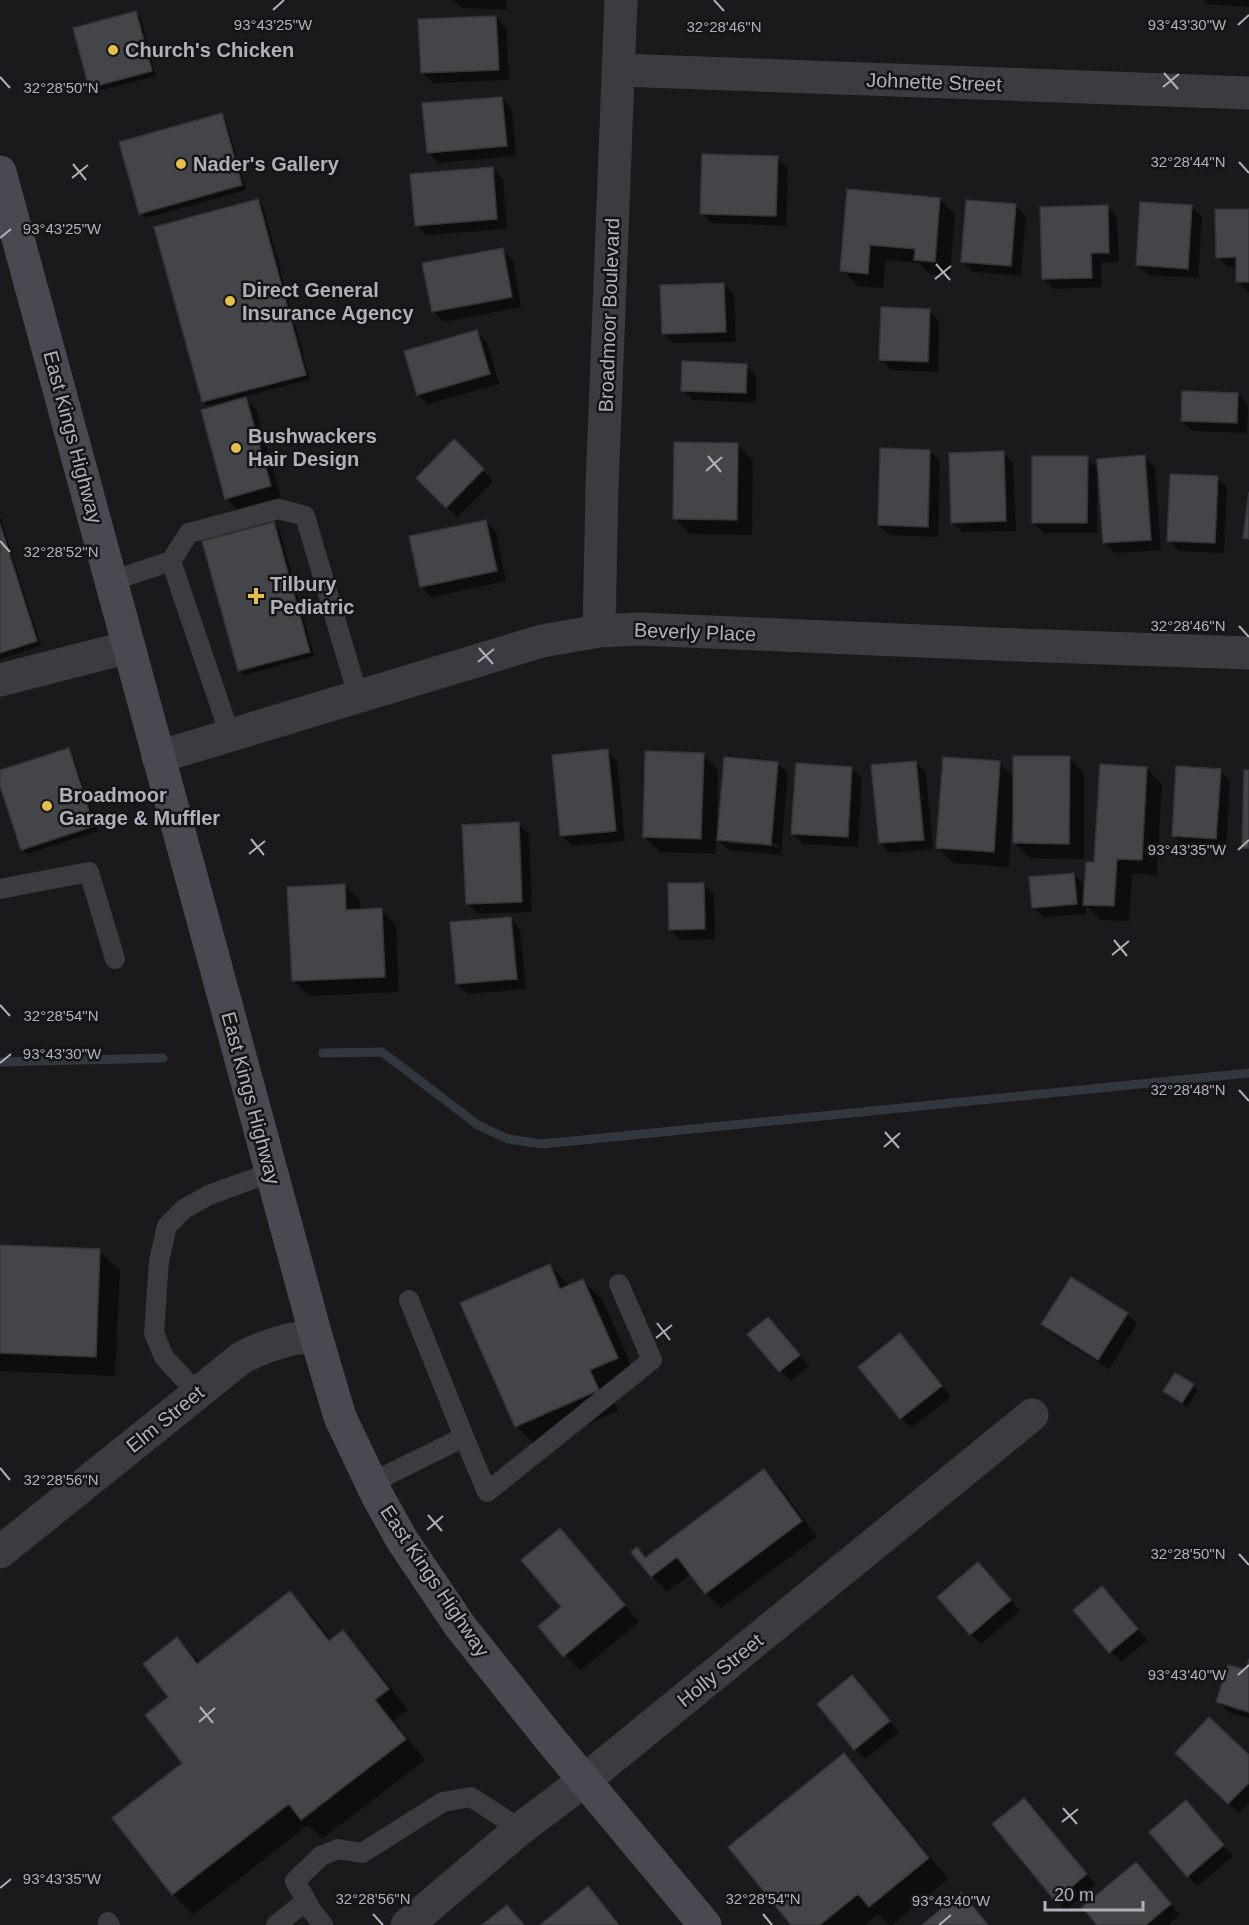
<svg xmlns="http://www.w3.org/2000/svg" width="1249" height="1925" font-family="Arial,sans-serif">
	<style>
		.shadow { fill: #0007; fill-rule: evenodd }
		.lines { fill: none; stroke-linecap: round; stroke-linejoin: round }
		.stream { stroke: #31373f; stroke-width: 9 }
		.building { fill: #444549; stroke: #353438; stroke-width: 1.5 }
		.lane { stroke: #3b3c41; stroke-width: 20 }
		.street { stroke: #3b3c41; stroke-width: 33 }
		.secondary { stroke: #494a51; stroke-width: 33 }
		.ticks { fill: none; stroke: #aeb0bb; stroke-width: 2 }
		.poi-dot { fill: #e5bf49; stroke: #151517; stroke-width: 2 }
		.labels { text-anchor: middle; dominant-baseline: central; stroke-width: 5; stroke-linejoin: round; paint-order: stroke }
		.poi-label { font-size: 20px; font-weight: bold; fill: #aeb0bb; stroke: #151517; text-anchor: start }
		.street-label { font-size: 20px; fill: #aeb0bb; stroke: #151517 }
		.ticks-label { font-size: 15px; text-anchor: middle; fill: #aeb0bb; stroke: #151517; stroke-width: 5; stroke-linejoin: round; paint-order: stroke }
	</style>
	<rect width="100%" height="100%" fill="#1a1a1c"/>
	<path class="shadow" d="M453,0H506V10L462,8Z
		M1203,0H1249V7L1207,4Z
		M136,13L141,18L156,76L95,92L90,87Z
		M496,17L506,27L509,80L433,83L422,73Z
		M502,98L512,109L516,156L438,163L428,152Z
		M221,115L226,120L246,190L146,218L141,213Z
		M777,158L788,168L786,226L712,223L701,213Z
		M492,168L503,179L507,229L427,235L416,225Z
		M848,191L939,199L955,214L950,276L931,275L919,263L886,260L883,288L857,286L842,270Z
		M258,201L263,206L310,379L244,397L256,409L281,497L237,509L227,499L202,411L244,400L243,397L208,406L203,402Z
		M1016,206L1026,216L1021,276L973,272L962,261Z
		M1107,207L1117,217L1119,262L1101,263L1102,287L1054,289L1044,279Z
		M1192,207L1202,217L1198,278L1148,275L1137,264Z
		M1249,210V292H1248L1238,281V267H1228L1217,257Z
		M502,249L513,260L521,307L444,322L433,311Z
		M724,284L734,295L736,342L673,343L663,333Z
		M929,310L939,321L938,372L891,370L881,359Z
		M476,332L487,342L499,384L428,404L418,394Z
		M746,365L756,376V403L693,400L683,390Z
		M1238,394L1248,404L1247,433L1193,431L1182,421Z
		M454,442L493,481L457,518L418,478Z
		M737,444L753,460L752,535L690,534L675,518Z
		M930,451L940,462L938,537L890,535L879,525Z
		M1003,453L1013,463L1016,531L963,532L953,522Z
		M1144,457L1155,467L1161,550L1115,553L1104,542L1100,471H1097V533H1044L1034,523L1087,458L1100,470Z
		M1217,477L1227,488L1224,553L1179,551L1169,541Z
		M0,516L41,646L0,659Z
		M486,522L496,532L506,581L431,597L421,586Z
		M274,523L279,528L314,656L244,675L239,670Z
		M68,750L73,754L98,831L27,854L22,849L0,781V772Z
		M607,751L617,761L625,841L572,846L562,836Z
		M703,754L718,770L717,831H719L778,763L788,774L781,855L729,850L716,838V854L660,852L644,837ZM727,840L779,844V847L727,843Z
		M1069,758L1084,773V859L1030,858L1014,843V821H1012L1009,867L953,863L938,847L999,763L1015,778Z
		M916,762L926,773L933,849L890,853L880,843Z
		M851,768L862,778L858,847L803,844L793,833Z
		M1147,769L1162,784L1157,875L1132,873L1129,921L1100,920L1086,905V914L1044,917L1033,907L1073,874L1086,886Z
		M1220,771L1230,781L1226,849L1184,845L1173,835Z
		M518,824L529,834L532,912L478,914L468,904Z
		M704,884L714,895L715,939L681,940L670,929Z
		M345,886L360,901L361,911L381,910L396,925L399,992L309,996L293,980Z
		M510,919L520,929L526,989L468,994L457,984Z
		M0,1246L99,1251L120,1271L115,1376L0,1371Z
		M549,1266L570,1286L583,1280L603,1301L637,1378L609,1390L618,1411L537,1446L516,1426Z
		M1127,1314L1137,1324L1109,1369L1053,1334L1043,1323Z
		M778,1329L809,1366L791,1381L749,1334Z
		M900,1335L951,1397L911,1428L901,1418Z
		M1176,1375L1198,1390L1187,1407L1165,1391Z
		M764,1471L779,1486L817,1537L721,1608L706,1593L691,1574L667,1592L652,1576L637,1549L647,1559Z
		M560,1530L575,1545L639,1622L580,1671L540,1626L563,1607Z
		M989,1574L1020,1611L981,1644L971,1634Z
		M290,1593L310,1613L332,1641L343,1632L363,1653L408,1710L394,1721L425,1760L322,1839L308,1825L193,1915L173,1894L114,1818L184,1763L170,1697L177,1639L200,1663Z
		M1112,1598L1147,1640L1121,1662L1075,1610Z
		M1249,1664V1710L1228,1704V1707L1249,1714V1718L1228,1712L1218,1701L1247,1672Z
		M852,1677L899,1732L865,1759L855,1749Z
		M1178,1753L1249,1757V1803L1239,1813Z
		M844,1755L864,1775L948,1879L892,1925H889L878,1914L865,1925H793Z
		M1024,1800L1096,1885L1066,1910L1056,1900Z
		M1196,1812L1233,1856L1198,1886L1188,1876Z
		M1136,1864L1180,1915L1168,1925H1099Z
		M588,1888L621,1925H542Z"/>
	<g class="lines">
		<path class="stream" d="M323,1053L382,1052L478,1125L508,1139L542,1144L1249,1073
			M0,1062L163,1058"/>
	</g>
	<path class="building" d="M136,11L152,71L89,88L73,28Z
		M496,16L499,70L421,73L418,19Z
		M502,97L507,146L427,153L422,103Z
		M222,113L242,185L139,214L119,142Z
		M702,154L778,156L776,216L700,214Z
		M493,167L497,219L415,226L410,174Z
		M847,189L940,198L935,262L914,260L915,249L870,245L868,274L840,271Z
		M258,199L306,375L202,402L154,227Z
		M966,200L1016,204L1011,266L961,262Z
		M1140,202L1192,205L1188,269L1136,265Z
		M1108,205L1109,253H1091L1092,278L1042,279L1040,207Z
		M1215,209H1249V282H1236V257L1216,258Z
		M503,248L512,297L432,312L422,263Z
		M724,283L726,332L662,334L660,285Z
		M881,307L930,309L928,362L879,360Z
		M477,330L490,374L417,395L404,351Z
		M682,361L747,364L746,393L681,391Z
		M1182,391L1238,393L1237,423L1181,421Z
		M246,397L271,486L225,499L201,410Z
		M454,439L484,469L446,508L416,478Z
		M674,442L738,443L737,520L673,519Z
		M880,448L930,450L928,527L878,525Z
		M1004,451L1006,521L951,523L949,453Z
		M1145,455L1151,540L1103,543L1097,459Z
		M1032,456H1088L1087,523H1032Z
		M1170,474L1218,476L1215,543L1167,541Z
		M1249,492V539L1243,538Z
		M486,520L497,571L420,587L409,536Z
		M274,522L310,652L238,671L202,541Z
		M0,524L37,641L0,653Z
		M69,748L94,826L21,850L0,786V770Z
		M608,749L616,831L560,836L552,755Z
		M645,751L704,753L701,839L643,837Z
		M1013,756H1070L1069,844L1013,843Z
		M724,757L778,762L771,845L717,840Z
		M943,757L1000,761L994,852L936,848Z
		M916,761L924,840L879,843L871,765Z
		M796,763L852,767L848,837L791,834Z
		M1100,764L1147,767L1142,860L1117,859L1114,906L1083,905L1086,862H1094Z
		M1176,766L1221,769L1216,839L1172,836Z
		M1244,770H1249V848H1242Z
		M519,822L522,902L466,904L462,825Z
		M1074,873L1077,904L1032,908L1029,877Z
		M668,883H704L705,929L669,930Z
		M345,884L346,910L382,908L385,977L292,981L287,887Z
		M511,917L517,979L456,984L450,922Z
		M0,1245L100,1249L96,1357L0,1353Z
		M550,1264L560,1289L583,1279L618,1358L590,1370L599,1390L515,1427L460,1303Z
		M1071,1277L1128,1313L1098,1360L1041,1324Z
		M768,1317L800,1355L779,1372L747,1334Z
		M900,1333L942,1386L900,1419L858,1367Z
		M1175,1373L1194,1384L1182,1403L1163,1391Z
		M764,1469L802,1521L705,1594L677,1557L651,1577L631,1552L637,1547L645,1558Z
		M560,1528L625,1605L563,1657L538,1626L561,1607L521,1560Z
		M978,1562L1011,1600L970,1635L937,1597Z
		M1102,1586L1138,1629L1109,1653L1073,1610Z
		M290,1591L329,1641L343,1630L389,1689L375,1700L406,1739L301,1820L289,1804L172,1895L112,1818L182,1763L145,1715L168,1697L143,1664L177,1637L197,1664Z
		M1249,1659V1712L1216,1702L1228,1665L1246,1670Z
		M852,1675L890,1721L854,1750L817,1704Z
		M1209,1717L1249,1755V1783L1228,1804L1175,1753Z
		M844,1753L929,1858L869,1907L858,1894L820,1925H791L728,1847Z
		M1024,1798L1087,1874L1055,1901L992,1824Z
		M1186,1800L1224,1845L1187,1877L1149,1832Z
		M1136,1862L1171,1904L1146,1925H1097L1082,1907Z
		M588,1886L619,1925H540Z
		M961,1892L988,1925H922Z
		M507,1905L524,1925H482Z"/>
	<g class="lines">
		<path class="lane" d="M171,561L230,735
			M112,581L171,561L189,533L279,509L305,516L358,696
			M0,889L89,872L115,959
			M409,1300L464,1437
			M197,1393L164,1357L154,1333L159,1261L167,1226L184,1209L209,1195L272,1172
			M371,1483L464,1437L487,1492L652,1360L619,1284
			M108,1922L110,1925
			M276,1925L306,1901
			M323,1925L312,1911L295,1881L321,1856L338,1849L362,1853L443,1802L471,1797L520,1829"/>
		<path class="street" d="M619,70L1249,93
			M599,631L602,488L621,0
			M0,680L129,647
			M158,757L542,641L599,631L639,629L1018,645L1249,653
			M0,1552L240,1359C264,1345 288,1338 316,1336
			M407,1925L520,1829L585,1780L1032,1415"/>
		<path class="secondary" d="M0,172L316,1336L340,1417L377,1495L402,1540L460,1626L550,1739L705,1925"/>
	</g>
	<path class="ticks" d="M714,0L724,11M273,10L284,0M1238,25L1249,15M1164,73L1178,89M0,77L10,88M1163,87L1179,74M1239,162L1249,173M73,164L86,180M72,178L88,165M0,238L11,229M936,264L950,280M935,279L951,266M708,456L721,472M706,471L722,457M0,541L10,552M1239,626L1249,637M479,648L493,664M478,662L494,649M251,839L264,855M1238,850L1249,840M249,854L265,841M1114,940L1127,956M1112,955L1129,941M0,1005L10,1016M0,1063L11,1054M1239,1090L1249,1101M885,1132L899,1148M884,1147L900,1133M657,1323L670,1340M656,1338L672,1325M0,1468L10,1480M428,1515L442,1531M427,1530L443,1516M1239,1554L1249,1565M1238,1675L1249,1665M200,1707L213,1723M199,1722L215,1708M1063,1808L1077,1824M1062,1822L1078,1809M0,1888L11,1879M373,1914L383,1925M763,1914L772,1925M939,1925L951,1915"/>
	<g class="poi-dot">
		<circle cx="113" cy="50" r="6"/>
		<circle cx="181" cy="164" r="6"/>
		<circle cx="230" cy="301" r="6"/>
		<circle cx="236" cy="448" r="6"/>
		<path d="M253 587h6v6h6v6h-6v6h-6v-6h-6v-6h6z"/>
		<circle cx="47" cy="806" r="6"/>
	</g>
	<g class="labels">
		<g class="poi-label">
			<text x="125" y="50">Church's Chicken</text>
			<text x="193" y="164">Nader's Gallery</text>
			<text x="242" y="290">Direct General<tspan x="242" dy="23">Insurance Agency</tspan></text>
			<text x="248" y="436">Bushwackers<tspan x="248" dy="23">Hair Design</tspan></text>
			<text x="270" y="584">Tilbury<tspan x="270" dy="23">Pediatric</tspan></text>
			<text x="59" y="795">Broadmoor<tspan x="59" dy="23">Garage &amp; Muffler</tspan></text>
		</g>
		<g class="street-label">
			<text transform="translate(934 82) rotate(2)">Johnette Street</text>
			<text transform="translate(609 315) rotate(-88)">Broadmoor Boulevard</text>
			<text transform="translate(73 437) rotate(75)">East Kings Highway</text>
			<text transform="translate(695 632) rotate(2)">Beverly Place</text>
			<text transform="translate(251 1098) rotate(75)">East Kings Highway</text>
			<text transform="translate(165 1419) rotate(-39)">Elm Street</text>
			<text transform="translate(435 1581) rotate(56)">East Kings Highway</text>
			<text transform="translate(720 1670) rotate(-39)">Holly Street</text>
		</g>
	</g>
	<g class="ticks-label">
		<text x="273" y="30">93°43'25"W</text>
		<text x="1187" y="30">93°43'30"W</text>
		<text x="724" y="32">32°28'46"N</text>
		<text x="61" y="93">32°28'50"N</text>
		<text x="1188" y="167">32°28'44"N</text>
		<text x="62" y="234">93°43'25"W</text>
		<text x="61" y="557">32°28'52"N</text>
		<text x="1188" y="631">32°28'46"N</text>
		<text x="1187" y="855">93°43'35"W</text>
		<text x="61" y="1021">32°28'54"N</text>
		<text x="62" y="1059">93°43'30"W</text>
		<text x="1188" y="1095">32°28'48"N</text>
		<text x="61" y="1485">32°28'56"N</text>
		<text x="1188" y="1559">32°28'50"N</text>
		<text x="1187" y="1680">93°43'40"W</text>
		<text x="62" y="1884">93°43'35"W</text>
		<text x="373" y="1904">32°28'56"N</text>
		<text x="763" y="1904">32°28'54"N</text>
		<text x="951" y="1906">93°43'40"W</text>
	</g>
	<path d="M1045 1901v9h98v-9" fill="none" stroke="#aeb0bb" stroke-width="3"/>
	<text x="1054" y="1901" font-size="18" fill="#aeb0bb" stroke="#151517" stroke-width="4.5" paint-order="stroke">20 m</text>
</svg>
